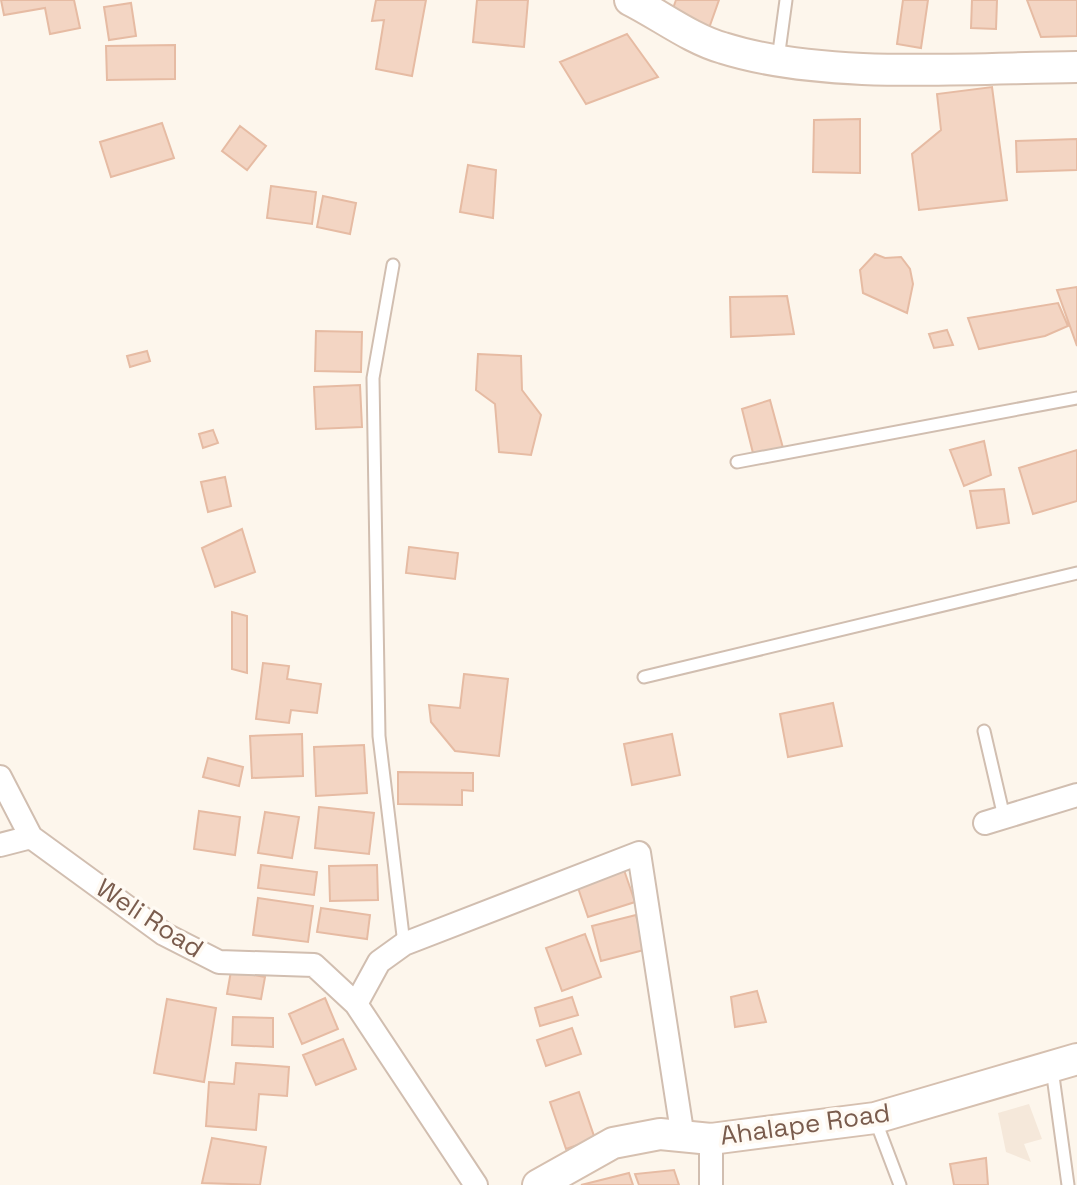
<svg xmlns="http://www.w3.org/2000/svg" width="1077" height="1185" font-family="'Space Grotesk',sans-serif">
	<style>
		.residential { fill: #f5e8da }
		.building { fill: #f3d5c3; stroke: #e6bba3; stroke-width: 2 }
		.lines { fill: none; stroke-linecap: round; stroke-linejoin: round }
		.lane-casing { stroke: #d1beb0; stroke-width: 15 }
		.street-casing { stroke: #d1beb0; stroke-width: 26 }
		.secondary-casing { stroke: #d6c0b0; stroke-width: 34 }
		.lane { stroke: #fff; stroke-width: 11 }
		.street { stroke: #fff; stroke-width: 22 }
		.secondary { stroke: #fff; stroke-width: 30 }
		.labels { text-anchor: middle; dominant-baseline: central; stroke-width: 7; stroke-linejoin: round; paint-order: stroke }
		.street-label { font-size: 26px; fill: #7a5c4d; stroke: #fffaf3 }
	</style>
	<rect width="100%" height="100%" fill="#fdf6ec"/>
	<path class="residential" d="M1029,1104L1042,1139L1024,1144L1031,1162L1006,1152L998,1113Z"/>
	<path class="building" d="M1,0H74L80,28L50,34L45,8L4,15Z
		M376,0H426L412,76L376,69L384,20L372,21Z
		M477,0H528L524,47L473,42Z
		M676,0H719L708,31L670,17Z
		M903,0H928L921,48L897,44Z
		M972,0H997L996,29L971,28Z
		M1027,0H1077V36L1041,37Z
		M131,3L136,36L109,40L104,7Z
		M627,34L658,77L586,104L560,62Z
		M175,45V79L107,80L106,46Z
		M992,87L1007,200L919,210L912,154L941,130L937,94Z
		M860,119V173L813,172L814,120Z
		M162,123L174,158L111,177L100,142Z
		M240,126L266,146L247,170L222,151Z
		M1077,139V170L1017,172L1016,141Z
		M468,165L496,170L493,218L460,212Z
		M271,186L316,192L312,224L267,218Z
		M323,196L356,203L350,234L317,227Z
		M875,254L885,258L901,257L910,269L913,284L907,313L863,293L860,270Z
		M1077,287V346L1057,290Z
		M787,296L794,334L731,337L730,297Z
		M1058,303L1068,326L1045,336L979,349L968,318Z
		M947,330L953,345L934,348L929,334Z
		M316,331L362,332L361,372L315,371Z
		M147,351L150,361L130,367L127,356Z
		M478,354L521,356L522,390L541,415L531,455L499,452L495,404L476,390Z
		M360,385L362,427L316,429L314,387Z
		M770,400L783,448L753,453L742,409Z
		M213,430L218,443L203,448L199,434Z
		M984,441L991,475L964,486L950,450Z
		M1077,450V501L1033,514L1019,468Z
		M225,477L231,506L208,512L201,482Z
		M1004,489L1009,523L977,528L970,491Z
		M242,529L255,572L215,587L202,548Z
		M409,547L458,553L455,579L406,573Z
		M232,612L247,616V673L232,669Z
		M263,663L289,666L287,679L321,684L317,713L291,710L289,723L256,719Z
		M464,674L508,679L499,756L455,751L431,722L429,705L460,708Z
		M833,703L842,746L788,757L780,714Z
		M302,734L303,776L252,778L250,736Z
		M672,734L680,775L632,785L624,744Z
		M364,745L367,793L316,796L314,747Z
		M208,758L243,767L239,786L203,777Z
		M398,772L473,773V791L462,790V805L398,804Z
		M319,807L374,813L369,854L315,848Z
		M199,811L240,817L235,855L194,849Z
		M265,812L299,817L292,858L258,853Z
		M261,865L317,872L314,895L258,888Z
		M377,865L378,900L330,901L329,866Z
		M624,870L635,902L588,917L577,885Z
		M258,898L313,906L308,942L253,935Z
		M321,908L370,915L367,939L317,932Z
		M636,915L644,950L601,961L592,926Z
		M585,934L601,977L562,991L546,948Z
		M231,971L265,977L261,999L227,994Z
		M757,991L766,1022L735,1027L731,997Z
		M572,997L578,1015L540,1026L535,1008Z
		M325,998L338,1029L302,1044L289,1014Z
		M167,999L216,1008L204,1082L154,1073Z
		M233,1017L273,1018V1047L232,1045Z
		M572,1028L581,1054L546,1066L537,1040Z
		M343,1039L356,1069L316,1085L303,1055Z
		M236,1063L289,1067L287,1096L259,1094L256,1130L206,1126L209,1082L234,1084Z
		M579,1092L595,1139L566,1149L550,1102Z
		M212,1138L266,1147L260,1185L202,1183Z
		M986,1158L988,1185H954L950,1164Z
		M674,1170L679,1185H639L635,1174Z
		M629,1173L633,1185H581Z"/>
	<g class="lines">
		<defs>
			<path id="lane" d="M778,59L786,0
				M393,265L373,378L379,736L404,944
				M737,462L1077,398
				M644,677L1077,573
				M984,731L1004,817
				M1052,1069L1068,1185
				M875,1119L900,1185"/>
			<path id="street" d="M0,777L31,837L164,934L219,962L314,965L356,1004L476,1185
				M985,823L1077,795
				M0,845L31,837
				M356,1004L379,962L404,944L639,853L683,1138
				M711,1185V1139"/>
			<path id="secondary" d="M630,0C660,15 691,39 723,48C824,80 970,68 1077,67
				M538,1185L613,1143L660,1134L711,1139L875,1118L1077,1059"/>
		</defs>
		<use href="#lane" class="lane-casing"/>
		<use href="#street" class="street-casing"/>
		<use href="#secondary" class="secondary-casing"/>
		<use href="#lane" class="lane"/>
		<use href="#street" class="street"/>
		<use href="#secondary" class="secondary"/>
	</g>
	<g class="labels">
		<g class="street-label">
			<text transform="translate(150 918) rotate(33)">Weli Road</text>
			<text transform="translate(805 1124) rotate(-8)">Ahalape Road</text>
		</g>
	</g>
</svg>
